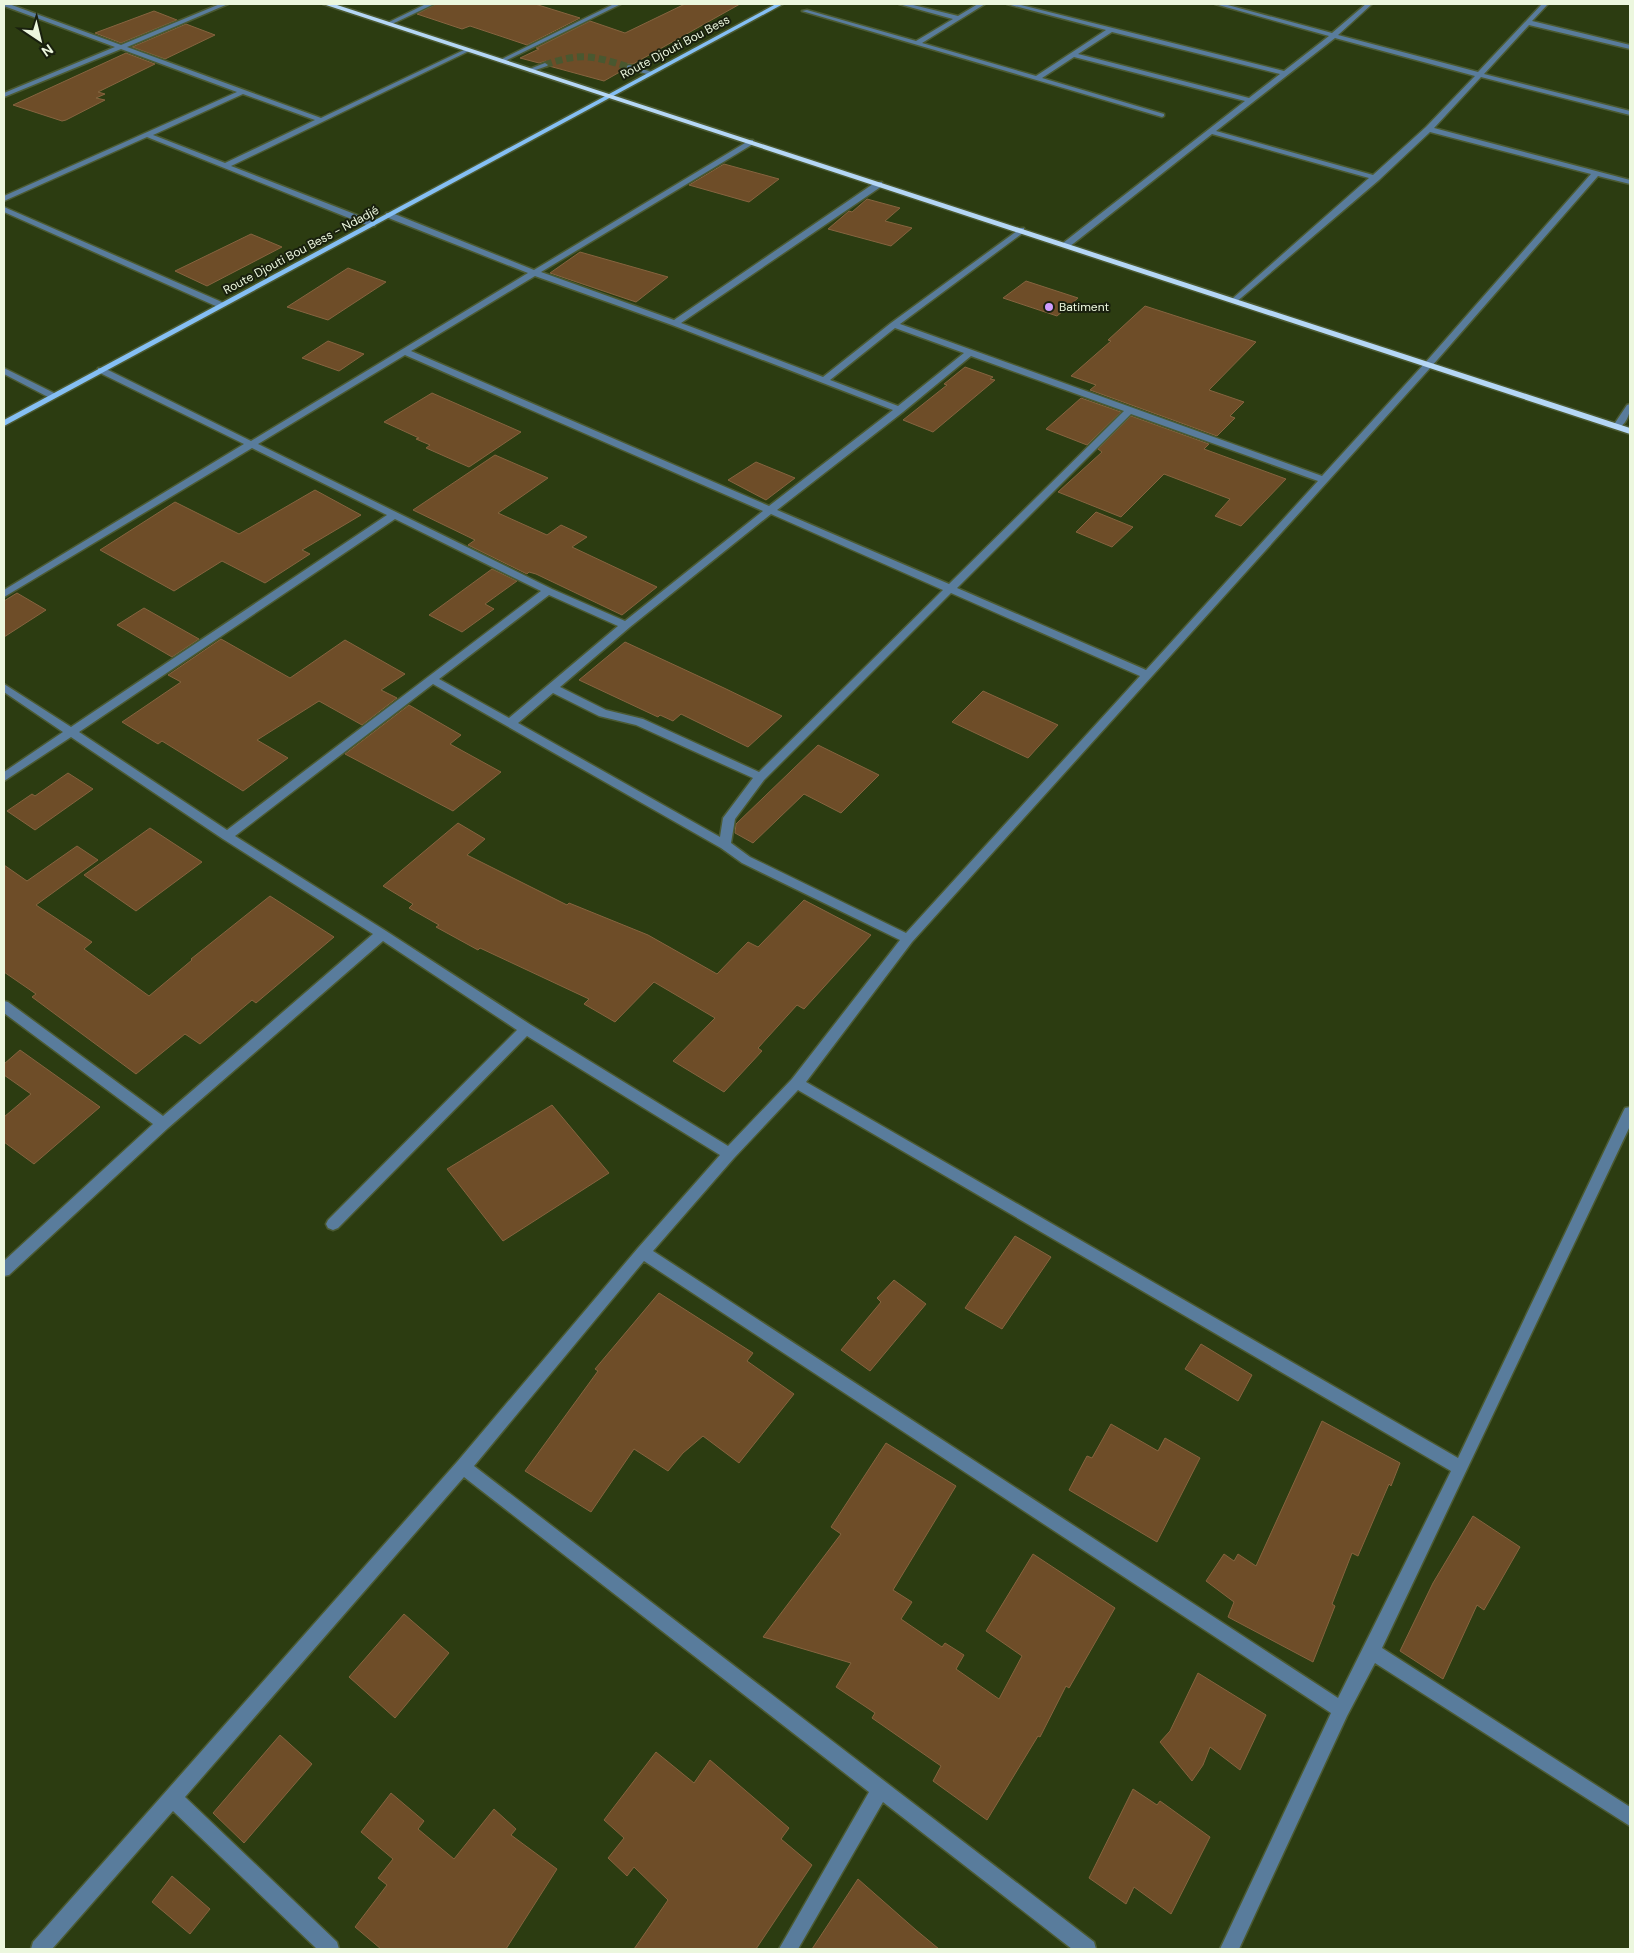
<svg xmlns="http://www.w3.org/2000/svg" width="1634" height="1953" font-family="'DM Sans',sans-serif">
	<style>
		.building { fill: #6e4d28; stroke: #86643f }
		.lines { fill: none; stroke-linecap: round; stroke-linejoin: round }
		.minor-tunnel { stroke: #495830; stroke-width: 7; stroke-dasharray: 7 4; stroke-linecap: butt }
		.minor-casing { stroke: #4b5a32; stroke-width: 3 }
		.major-casing { stroke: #4b5a32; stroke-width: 3 }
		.highway-casing { stroke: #4b5a32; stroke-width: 3 }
		.minor { fill: #597c9c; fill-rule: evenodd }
		.major { fill: #85bff4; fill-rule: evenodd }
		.highway { fill: #b5d7f6; fill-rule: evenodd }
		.poi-dot { fill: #d09dff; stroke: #19200e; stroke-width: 2 }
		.labels { text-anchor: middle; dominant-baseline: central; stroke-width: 4; stroke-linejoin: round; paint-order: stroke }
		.far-street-label { font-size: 12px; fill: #ecf7de; stroke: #19200e }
		.far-poi-label { font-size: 12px; fill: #ecf7de; stroke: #19200e; text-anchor: start }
	</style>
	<rect width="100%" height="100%" fill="#2c3c11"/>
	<path class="building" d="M436,4H535L580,18L527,45L470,26L462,29L417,14Z
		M685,4H740L633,64H626L625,69L604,81L549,66L546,61L539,63L520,58L539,49L536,48L590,21L625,33Z
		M154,11L177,20L121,43L95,33Z
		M186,24L215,35L165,59L132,47Z
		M126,53L155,64L98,92L105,94L96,98L105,100L66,120L62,121L13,105Z
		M724,164L779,179L749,202L689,185Z
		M867,199L900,208L885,221L912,228L891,246L828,229L849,211L852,212Z
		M251,234L282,247L207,286L175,271Z
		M580,252L640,269L668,277L636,302L550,273Z
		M348,268L386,282L328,320L287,307Z
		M1026,281L1078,298L1057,316L1003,298Z
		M1145,306L1256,342L1209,390L1244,402L1230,416L1235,418L1217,436L1090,390L1096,385L1071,376L1111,341L1108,340Z
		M328,341L364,354L339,371L302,358Z
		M965,367L993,377L990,379L995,380L933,432L903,420L947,385L944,384Z
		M432,393L521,432L469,467L426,448L430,445L416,439L419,438L384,422Z
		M1081,398L1121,412L1087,445L1046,429Z
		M1131,416L1209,444L1204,449L1286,479L1241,526L1215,516L1230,499L1164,474L1121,517L1058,492L1102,452L1098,449Z
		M495,455L548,478L498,513L547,535L561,525L587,537L572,547L657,587L622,615L536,574L529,572L527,574L468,545L475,540L413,510Z
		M756,462L795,478L766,500L728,480Z
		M315,490L361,515L302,550L310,554L265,583L222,561L174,591L100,550L175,502L239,534Z
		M1096,512L1133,527L1112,547L1076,532Z
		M492,569L517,581L485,604L494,609L462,632L429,615Z
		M17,593L46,610L4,637V601Z
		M144,608L199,639L172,657L117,625Z
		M221,639L290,678L345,640L405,674L381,690L397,698L362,725L319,701L257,740L288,758L243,791L162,741L158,744L122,722L181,682L168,675Z
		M625,642L724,688L782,716L748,747L681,714L673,721L660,715L658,717L579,680Z
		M983,691L1058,725L1028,758L952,722Z
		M409,705L461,735L450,744L501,772L453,811L345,754Z
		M818,745L879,775L841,813L804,794L753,843L735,833L736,824Z
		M68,773L93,789L35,830L7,811L32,794L35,796Z
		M458,823L485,839L467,855L567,905L569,903L648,935L717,974L748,942L758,947L804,900L871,935L804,1009L797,1005L758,1048L762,1051L724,1092L673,1061L715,1018L654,982L615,1022L584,1004L589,999L480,948L478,950L436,927L439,925L409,908L413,904L383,886Z
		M150,828L202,862L136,911L84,875Z
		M77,846L98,860L36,905L92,942L84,949L149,996L192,960L191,959L270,896L334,937L256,1003L252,1000L200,1044L185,1034L136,1074L32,997L36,994L4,972V865L27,881Z
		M20,1050L100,1107L34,1164L4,1142V1117L31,1094L4,1075V1064Z
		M552,1105L609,1173L503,1241L447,1169Z
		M1015,1236L1051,1257L1002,1329L965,1308Z
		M894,1280L926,1304L870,1371L841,1350L881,1302L877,1298Z
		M659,1293L753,1353L747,1361L794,1394L739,1463L703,1436L683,1453L668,1471L634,1449L591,1512L525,1471L598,1371L595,1369Z
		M1201,1344L1252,1375L1238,1401L1185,1369Z
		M1322,1421L1400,1463L1391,1486L1389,1484L1358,1556L1352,1553L1332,1604L1335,1606L1313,1662L1228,1617L1234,1602L1206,1581L1224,1554L1234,1561L1238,1554L1256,1566Z
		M1111,1424L1158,1451L1165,1438L1200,1458L1157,1542L1069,1490L1087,1456L1092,1458Z
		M886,1443L956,1486L893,1590L912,1602L901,1619L942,1647L945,1643L964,1655L956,1669L999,1699L1022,1656L986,1631L1033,1554L1115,1608L1069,1688L1066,1686L1040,1737L1038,1736L987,1820L933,1781L941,1766L872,1718L875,1713L836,1687L851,1663L763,1637L841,1534L831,1527Z
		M1473,1516L1520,1547L1484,1610L1477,1605L1443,1679L1400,1651L1433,1583Z
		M404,1614L449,1653L395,1718L349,1677Z
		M1198,1673L1266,1715L1240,1770L1210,1747L1203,1765L1192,1781L1160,1742L1170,1731Z
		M280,1735L312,1764L244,1843L213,1813Z
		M656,1752L694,1783L710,1760L789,1828L781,1839L812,1865L756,1949H634L668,1900L634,1867L627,1876L608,1858L624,1838L604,1820Z
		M1133,1789L1157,1805L1160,1801L1210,1837L1171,1914L1134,1887L1126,1904L1089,1878Z
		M391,1793L424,1821L418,1829L454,1859L494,1809L516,1829L511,1835L557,1869L506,1949H381L355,1927L387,1885L378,1878L393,1859L361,1832Z
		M172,1876L210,1909L190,1934L152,1902Z
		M858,1879L916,1930L939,1949H812Z"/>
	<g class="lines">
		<path class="minor-tunnel" d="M545,65C581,52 593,56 629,67"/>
		<defs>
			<path id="minor" d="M4,4H9L121,45L220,4H228L127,47L321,118L466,49L471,50L231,166L375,222V226H369L147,137L4,201V196L237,92L121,49L4,97V93L115,47L4,6ZM243,94L315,120L225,163L153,135Z
				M426,4H434L390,25L385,24Z
				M614,4H621L503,62L498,61Z
				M899,4H909L958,16L978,4H985L922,43L1036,76L1106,30L1007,4H1017L1284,71L1329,36L1215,4H1224L1332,33L1366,4H1372L1338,35L1478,72L1542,4H1548L1532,21L1630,45V49L1529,25L1484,74L1630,111V115L1481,77L1434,128L1630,180V184L1598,176L1431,367L912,942L806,1082L1458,1458L1623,1112L1625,1108L1630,1107V1126L1382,1648L1630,1807V1826L1375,1663L1347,1716L1239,1949H1220L1331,1713L644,1261L474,1466L1094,1942L1096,1949H1072L883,1802L798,1949H779L869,1792L464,1477L185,1797L337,1942L339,1949H317L173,1811L52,1949H31L33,1942L457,1462L638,1248L720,1155L527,1036L338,1228L333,1230L328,1228L326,1224L328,1220L517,1030L383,941L168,1128L9,1275L4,1276V1261L153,1124L4,1013V1001L8,1002L163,1116L373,934L223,839L71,737L4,781V772L63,732L4,692V684L71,727L387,515L252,448L4,597V590L244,444L98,372V368H104L251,441L528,273L386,217V213H392L534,270L750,140H753V144L541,272L674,320L876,182H882V186L681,323L823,377L891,323L1021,228H1024V232L900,324L1322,476L1425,363L1591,174L1430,132L1379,180L1235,303H1232V299L1369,178L1212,134L1069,247H1063V243L1245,101L1074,57L1042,78L1164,114V116L1162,117L802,11L807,10L916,41L953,19ZM1112,32L1280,74L1249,98L1078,54ZM1335,38L1475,76L1426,127L1373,175L1216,131ZM535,276L672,325L893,410L769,506L411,351ZM895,328L964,353L898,406L830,380ZM405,355L763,511L625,621L552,589L258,444ZM971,356L1124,411L949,584L777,510L903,412ZM1131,414L1318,481L1146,670L957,588ZM771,514L943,590L759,772L643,719L606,710L560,687L630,627ZM395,519L541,591L227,830L79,732ZM951,593L1140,676L906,933L750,857L731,843L735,819L764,780ZM549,595L618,626L509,718L439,679ZM433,684L721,848L742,863L900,940L792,1079L728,1146L531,1025L386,931L235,836ZM553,693L599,716L636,725L753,778L723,818L720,837L518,723ZM798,1090L1451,1471L1338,1698L653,1251L734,1158Z
				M545,63L548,65L547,66L530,72L527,70Z
				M629,65L652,72L653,73L650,75L627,68V66Z
				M4,207L224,303L225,305L218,307L4,212Z
				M4,368L56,394L57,396L50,398L4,374Z
				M1630,404C1631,413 1626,425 1617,429L1614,428L1613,426L1627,405Z"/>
			<path id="major" d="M776,4H783L4,426V420Z"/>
			<path id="highway" d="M323,4H334L1630,428V434Z"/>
		</defs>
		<use href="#minor" class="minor-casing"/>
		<use href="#major" class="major-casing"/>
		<use href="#highway" class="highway-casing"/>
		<use href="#minor" class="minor"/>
		<use href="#major" class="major"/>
		<use href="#highway" class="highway"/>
	</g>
	<circle class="poi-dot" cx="1049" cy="307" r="5"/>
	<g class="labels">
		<g class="far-street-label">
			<text transform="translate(675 47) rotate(-28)">Route Djouti Bou Bess</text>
			<text transform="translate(301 250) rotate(-28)">Route Djouti Bou Bess - Ndadjé</text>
		</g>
		<g class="far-poi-label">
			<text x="1059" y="307">Batiment</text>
		</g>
	</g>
	<rect width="1634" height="1953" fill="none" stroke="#ecf7de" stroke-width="10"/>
	<g transform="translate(40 40) rotate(145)" stroke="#19200e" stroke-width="4" paint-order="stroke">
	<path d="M0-4L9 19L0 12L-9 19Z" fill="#ecf7de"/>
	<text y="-8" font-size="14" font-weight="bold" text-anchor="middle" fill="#ecf7de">N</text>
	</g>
</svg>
